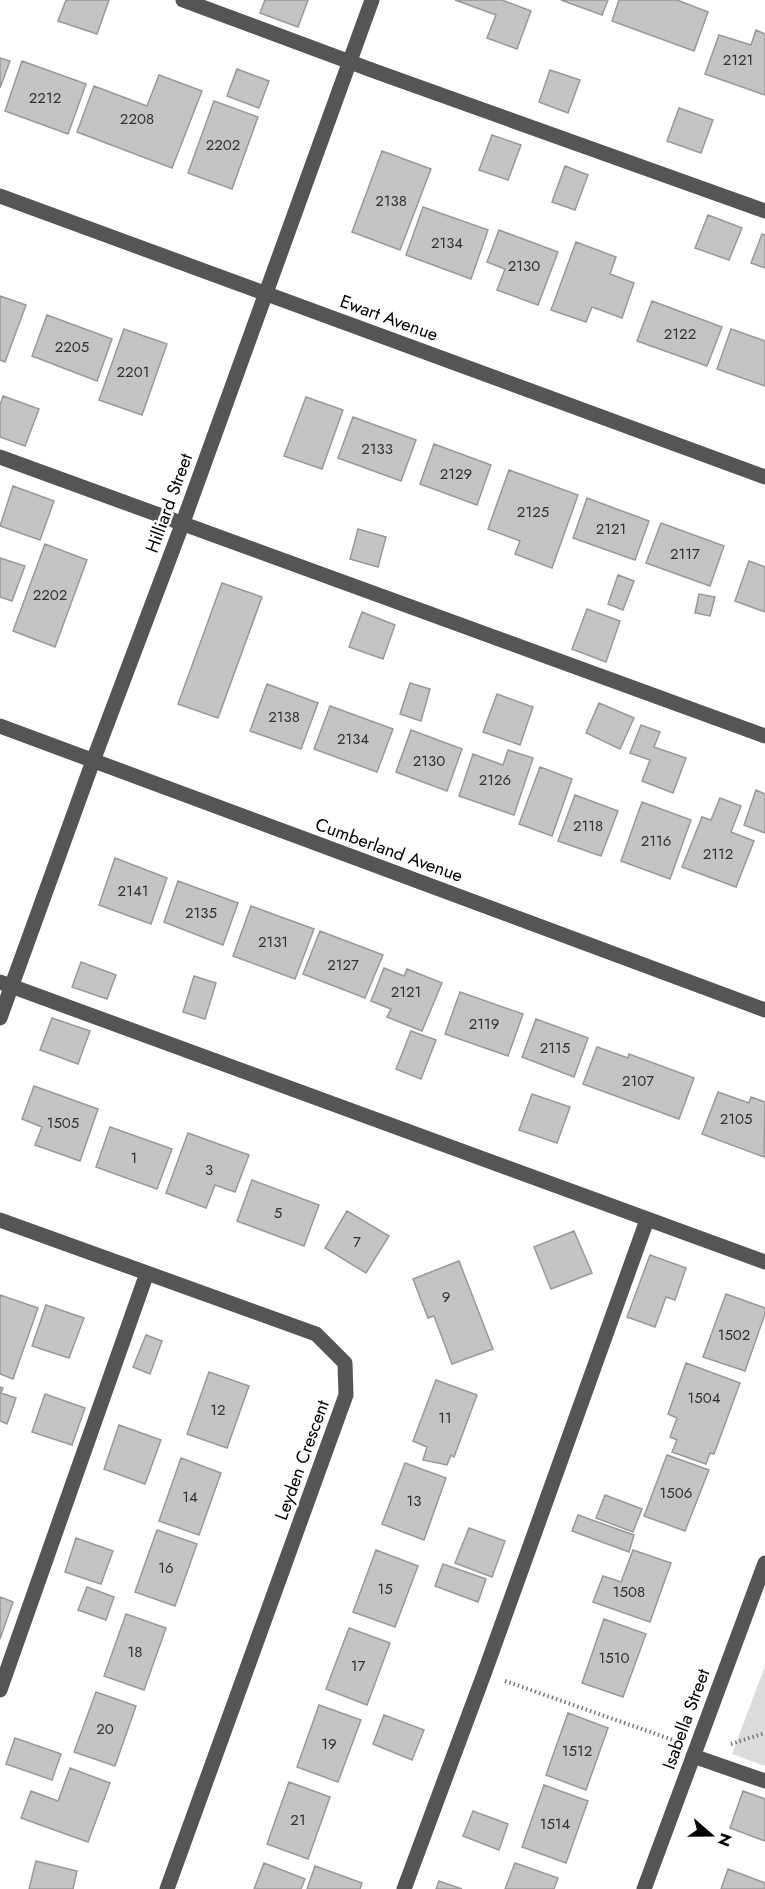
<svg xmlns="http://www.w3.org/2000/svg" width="765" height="1889" font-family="Jost,sans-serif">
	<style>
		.green { fill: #dcdcdc }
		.building { fill: #c4c4c4; stroke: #999; stroke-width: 1.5 }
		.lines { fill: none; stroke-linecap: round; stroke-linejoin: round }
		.path { stroke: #777; stroke-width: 4; stroke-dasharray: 1.5 3; stroke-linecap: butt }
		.minor { stroke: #555; stroke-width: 15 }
		.labels { text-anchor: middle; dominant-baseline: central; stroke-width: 5; stroke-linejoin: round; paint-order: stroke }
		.number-label { font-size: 15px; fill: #313131 }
		.street-label { font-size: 18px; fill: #000; stroke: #fff }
	</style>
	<rect width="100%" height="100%" fill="#fff"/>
	<path class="green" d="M765,1666V1766L732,1754Z"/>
	<path class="building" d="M66,0H109L97,34L58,21Z
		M265,0H308L298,27L260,13Z
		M455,0H502L531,11L517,49L487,38L496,15Z
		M561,0H608L602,15Z
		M619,0H677L708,12L694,51L612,21Z
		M756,30L765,34V95L705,74L719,35L751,45Z
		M0,58L10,61L0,88Z
		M22,61L86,84L68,134L5,111Z
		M237,69L269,81L259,108L227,96Z
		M550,70L580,80L568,113L539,102Z
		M159,75L202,91L172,168L77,132L94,86L147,106Z
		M214,101L258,117L232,189L188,173Z
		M679,108L713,120L701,153L667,141Z
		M492,135L521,145L508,180L479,170Z
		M382,151L431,169L400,250L352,232Z
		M565,166L588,175L575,210L552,202Z
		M423,207L488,230L471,279L406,255Z
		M708,215L742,228L729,260L695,248Z
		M499,230L558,252L538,305L497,290L505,269L487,262Z
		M762,234L765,235V268L751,263Z
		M576,242L616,257L610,274L634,283L622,318L592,307L586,322L551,310Z
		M0,296L26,305L5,362L0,360Z
		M652,301L722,327L707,366L637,341Z
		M47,315L112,339L97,381L32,356Z
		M124,329L167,344L142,415L99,400Z
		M731,329L765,341V386L717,369Z
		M3,396L39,409L25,446L0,437V405Z
		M306,397L343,410L322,469L284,456Z
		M353,417L416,440L401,481L338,458Z
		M434,444L491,465L477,505L420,484Z
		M509,470L578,495L552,568L515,554L520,541L488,529Z
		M13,486L54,501L40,540L0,526Z
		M587,498L649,521L635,560L573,538Z
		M661,523L724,546L710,586L646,563Z
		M358,529L386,537L378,567L350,559Z
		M45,544L87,560L55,647L13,631Z
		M0,558L25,566L12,601L0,597Z
		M749,561L765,567V612L735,601Z
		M618,575L634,581L623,610L608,604Z
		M222,583L262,597L218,718L178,704Z
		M699,594L715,597L710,616L695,613Z
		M587,609L620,621L606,662L572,649Z
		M362,612L395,625L383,659L349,647Z
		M410,683L430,689L421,721L400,714Z
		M267,684L318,703L301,749L250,731Z
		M497,694L533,707L520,745L483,732Z
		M599,703L634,718L620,749L586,733Z
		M330,706L393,729L377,772L314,749Z
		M641,725L660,732L654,747L686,758L673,793L642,781L650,760L630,753Z
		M411,730L462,749L447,791L396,772Z
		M508,750L533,758L514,815L459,796L473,754L503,765Z
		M540,767L572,779L552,836L519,824Z
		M756,790L765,794V833L744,825Z
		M575,795L618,811L601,856L558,841Z
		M720,798L741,806L731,832L754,841L736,887L682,867L702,817L711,820Z
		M642,802L691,820L670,879L621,861Z
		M115,858L167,878L151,924L99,905Z
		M178,881L238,903L223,945L164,922Z
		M251,906L314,929L295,979L233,956Z
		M320,931L383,955L365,998L303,974Z
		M81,962L116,975L107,999L72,987Z
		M384,968L404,976L407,969L442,983L422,1031L387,1017L391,1009L371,1001Z
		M194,976L216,983L205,1019L183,1012Z
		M460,992L523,1014L508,1056L445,1034Z
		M52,1018L90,1031L78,1064L40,1050Z
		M536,1019L588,1038L574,1077L522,1057Z
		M411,1031L436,1040L421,1079L396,1069Z
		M597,1047L628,1058L629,1054L694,1078L679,1119L583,1084Z
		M34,1086L98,1109L80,1161L35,1145L42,1127L22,1119Z
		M718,1092L749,1103L751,1097L765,1102L764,1157L702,1134Z
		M532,1094L570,1107L557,1143L519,1130Z
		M110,1127L172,1149L157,1189L96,1167Z
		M188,1133L249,1155L235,1192L215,1185L206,1208L166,1193Z
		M252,1180L319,1205L304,1246L237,1221Z
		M347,1211L389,1236L366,1273L325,1248Z
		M574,1231L592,1273L551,1289L534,1247Z
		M650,1255L686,1268L675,1300L666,1297L655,1327L627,1317Z
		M459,1261L493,1349L452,1364L434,1316L428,1318L413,1279Z
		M726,1294L765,1308V1314L745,1371L703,1357Z
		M0,1295L38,1308L13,1379L0,1374Z
		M46,1305L84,1318L69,1358L32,1346Z
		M146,1335L162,1341L150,1374L133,1367Z
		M686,1363L740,1383L714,1454L710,1453L706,1464L672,1452L677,1440L670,1437L677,1418L668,1414Z
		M209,1372L249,1386L227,1448L187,1434Z
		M436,1380L477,1395L454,1457L451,1455L447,1465L423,1460L427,1447L413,1441Z
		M0,1387L3,1388L1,1393L16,1398L7,1424L0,1421Z
		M45,1394L85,1408L72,1445L32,1432Z
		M119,1425L161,1440L145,1484L104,1469Z
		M667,1455L709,1470L685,1531L644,1516Z
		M181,1458L221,1473L199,1535L159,1521Z
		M405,1463L446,1478L424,1540L382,1524Z
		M605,1495L642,1509L633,1532L596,1518Z
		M578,1515L634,1535L629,1552L572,1531Z
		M469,1528L505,1541L492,1577L455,1563Z
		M157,1530L197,1544L175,1606L135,1592Z
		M76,1538L113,1551L101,1584L65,1572Z
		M376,1550L418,1566L395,1627L353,1612Z
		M633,1550L671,1563L650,1622L593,1602L603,1576L621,1582Z
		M443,1564L486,1579L478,1602L435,1586Z
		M87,1587L114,1597L106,1620L78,1610Z
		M0,1597L13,1602L0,1639Z
		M126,1614L166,1628L144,1690L104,1676Z
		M604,1619L646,1634L623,1697L582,1683Z
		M349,1628L390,1643L367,1705L326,1689Z
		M96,1692L136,1706L115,1766L74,1752Z
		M319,1705L361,1720L338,1782L297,1767Z
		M568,1713L608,1728L586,1790L546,1775Z
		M384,1715L424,1730L412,1760L373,1744Z
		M15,1738L61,1754L52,1780L6,1764Z
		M70,1768L110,1783L88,1842L21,1818L31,1791L58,1801Z
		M289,1782L330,1797L308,1859L267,1844Z
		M544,1785L588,1801L566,1863L522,1847Z
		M743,1791L765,1799V1841L730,1828Z
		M473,1811L508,1824L499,1850L463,1836Z
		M36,1861L77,1871L73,1889H29Z
		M264,1863L305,1879L301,1889H254Z
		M515,1863L558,1878L554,1889H505Z
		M315,1866L362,1883L360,1889H307Z
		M728,1869L765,1883V1889H721Z
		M439,1881L462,1889H436Z"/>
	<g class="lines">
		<path class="path" d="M505,1681L673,1740
			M731,1744L765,1733"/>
		<path class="minor" d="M183,0L377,72L765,211
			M0,196L765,477
			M0,457L765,736
			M0,726L765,1010
			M0,982L765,1262
			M0,1018L93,761L182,525L372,0
			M0,1220L316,1334L345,1363L346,1395L167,1889
			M0,1690L147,1273
			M693,1756L765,1781
			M404,1889L484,1674L647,1220
			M644,1889L765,1563"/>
	</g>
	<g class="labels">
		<g class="number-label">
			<text x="738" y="60">2121</text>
			<text x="45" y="98">2212</text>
			<text x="137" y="119">2208</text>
			<text x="223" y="145">2202</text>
			<text x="391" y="201">2138</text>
			<text x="447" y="243">2134</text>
			<text x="524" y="266">2130</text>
			<text x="680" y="334">2122</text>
			<text x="72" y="347">2205</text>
			<text x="133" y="372">2201</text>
			<text x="377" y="449">2133</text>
			<text x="456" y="474">2129</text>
			<text x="533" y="512">2125</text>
			<text x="611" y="529">2121</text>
			<text x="685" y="554">2117</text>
			<text x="50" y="595">2202</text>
			<text x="284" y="717">2138</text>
			<text x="353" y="739">2134</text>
			<text x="429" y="761">2130</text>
			<text x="495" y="780">2126</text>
			<text x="588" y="826">2118</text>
			<text x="656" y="841">2116</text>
			<text x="718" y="854">2112</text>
			<text x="133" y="891">2141</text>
			<text x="201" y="913">2135</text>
			<text x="273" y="942">2131</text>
			<text x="343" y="965">2127</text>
			<text x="406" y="992">2121</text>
			<text x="484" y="1024">2119</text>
			<text x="555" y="1048">2115</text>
			<text x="638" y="1081">2107</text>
			<text x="736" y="1119">2105</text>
			<text x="63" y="1123">1505</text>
			<text x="134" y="1158">1</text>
			<text x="209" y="1170">3</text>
			<text x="278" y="1213">5</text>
			<text x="357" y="1242">7</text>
			<text x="446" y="1297">9</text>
			<text x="734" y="1335">1502</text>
			<text x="704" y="1398">1504</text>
			<text x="218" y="1410">12</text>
			<text x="445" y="1418">11</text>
			<text x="676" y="1493">1506</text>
			<text x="190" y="1497">14</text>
			<text x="414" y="1501">13</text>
			<text x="166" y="1568">16</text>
			<text x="385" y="1589">15</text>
			<text x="629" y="1592">1508</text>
			<text x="135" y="1652">18</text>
			<text x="614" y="1658">1510</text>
			<text x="358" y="1666">17</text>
			<text x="105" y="1729">20</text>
			<text x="329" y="1744">19</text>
			<text x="577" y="1751">1512</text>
			<text x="298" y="1820">21</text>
			<text x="555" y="1824">1514</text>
		</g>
		<g class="street-label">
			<text transform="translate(389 318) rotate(20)">Ewart Avenue</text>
			<text transform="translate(169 503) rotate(-70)">Hilliard Street</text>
			<text transform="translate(389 850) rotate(20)">Cumberland Avenue</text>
			<text transform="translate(302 1460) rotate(-70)">Leyden Crescent</text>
			<text transform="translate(686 1719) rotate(-70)">Isabella Street</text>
		</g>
	</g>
	<g transform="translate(711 1835) rotate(110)" stroke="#ffffff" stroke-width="4.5" paint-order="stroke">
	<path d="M0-4.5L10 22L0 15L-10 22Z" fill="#000000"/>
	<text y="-9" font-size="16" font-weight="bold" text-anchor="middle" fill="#000000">N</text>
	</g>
</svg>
